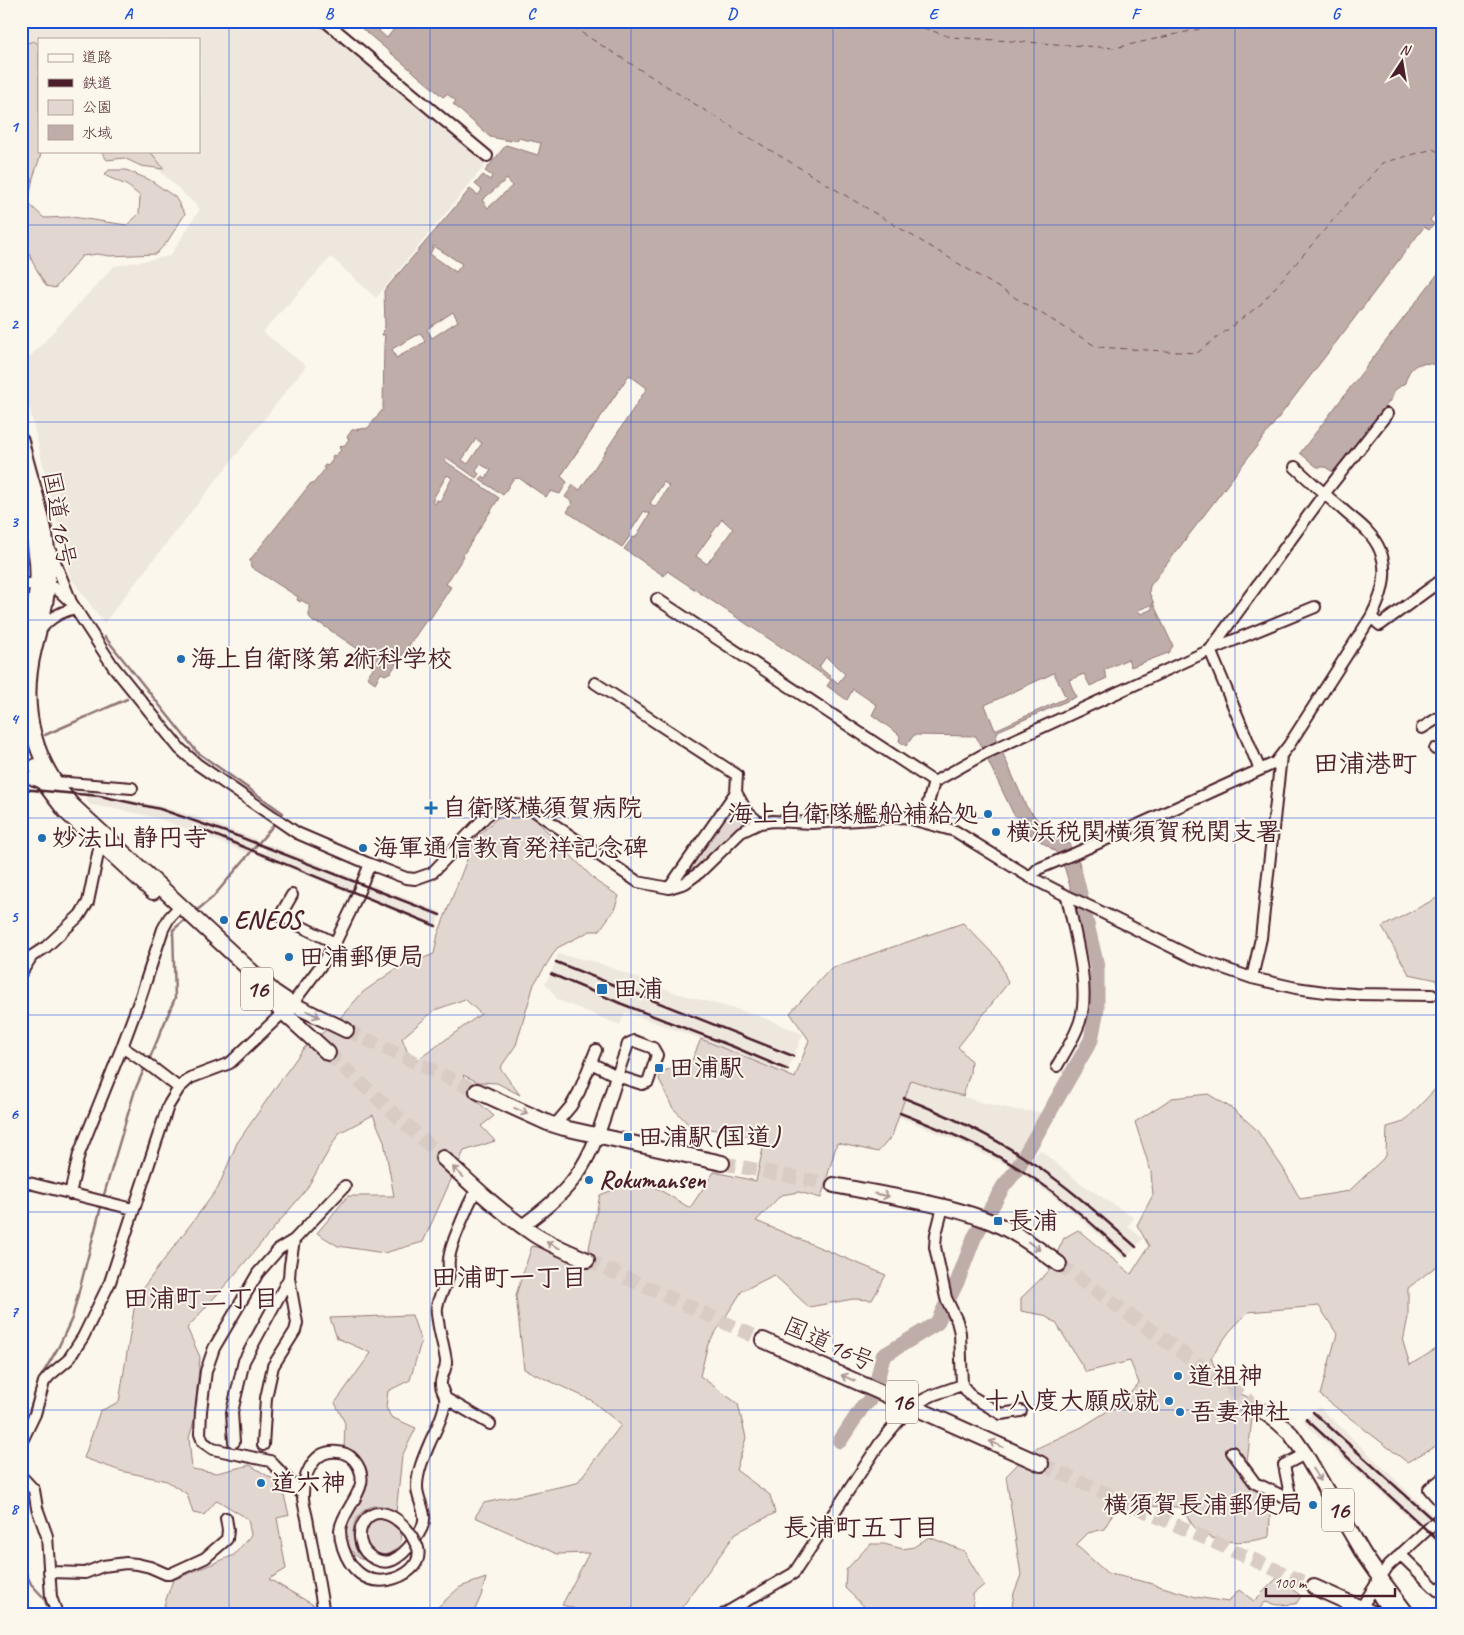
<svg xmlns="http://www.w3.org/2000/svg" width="1464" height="1635" font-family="Caveat,'Klee One',sans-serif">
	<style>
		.built { fill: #eee7de }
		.green { fill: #e2d7d0; stroke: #967b7e; fill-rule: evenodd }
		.water { fill: #bfadaa; stroke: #907477; fill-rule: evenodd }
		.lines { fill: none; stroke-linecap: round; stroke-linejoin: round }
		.stream { stroke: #907477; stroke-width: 2.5 }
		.river { stroke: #bfadaa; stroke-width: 15 }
		.ferry { stroke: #6d4a51; stroke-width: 1; stroke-dasharray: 6 5; stroke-linecap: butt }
		.minor-tunnel { stroke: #d8ccc5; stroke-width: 10; stroke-dasharray: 10 5; stroke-linecap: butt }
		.highway-tunnel { stroke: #d8ccc5; stroke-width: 14; stroke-dasharray: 14 7; stroke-linecap: butt }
		.minor-casing { stroke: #4a1f2b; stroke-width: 14 }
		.major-casing { stroke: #4a1f2b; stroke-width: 16 }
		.highway-casing { stroke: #4a1f2b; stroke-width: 18 }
		.minor { stroke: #fbf7ec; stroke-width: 10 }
		.major { stroke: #fbf7ec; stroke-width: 12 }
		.highway { stroke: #fbf7ec; stroke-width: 14 }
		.rail { stroke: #4a1f2b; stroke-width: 2.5 }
		.minor-bridge-casing { stroke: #4a1f2b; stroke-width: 14; stroke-linecap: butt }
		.minor-bridge { stroke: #fbf7ec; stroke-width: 10 }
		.oneway { stroke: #ab9695 }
		.grid { fill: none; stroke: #1d4ed8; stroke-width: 1; stroke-opacity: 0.55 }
		.poi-dot { fill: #1f6fb2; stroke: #fbf7ec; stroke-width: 2 }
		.labels { text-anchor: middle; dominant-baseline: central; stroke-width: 4; stroke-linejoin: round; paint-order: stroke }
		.shield { fill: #fbf7ec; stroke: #7f6065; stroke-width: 1 }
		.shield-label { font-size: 24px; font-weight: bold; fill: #4a1f2b }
		.street-label { font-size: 25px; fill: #4a1f2b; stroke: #fbf7ec }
		.poi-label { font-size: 25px; font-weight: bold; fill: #4a1f2b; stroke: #fbf7ec; text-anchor: start }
		.neighbourhood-label { font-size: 26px; font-weight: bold; fill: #4a1f2b; stroke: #fbf7ec }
		.neatline { fill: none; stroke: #1d4ed8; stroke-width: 2 }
		.grid-label { font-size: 16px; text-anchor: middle; font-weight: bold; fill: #1d4ed8 }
	</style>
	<rect width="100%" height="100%" fill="#fbf7ec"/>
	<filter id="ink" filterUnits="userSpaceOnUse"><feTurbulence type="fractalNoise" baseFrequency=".02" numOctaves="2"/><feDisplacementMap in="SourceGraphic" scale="10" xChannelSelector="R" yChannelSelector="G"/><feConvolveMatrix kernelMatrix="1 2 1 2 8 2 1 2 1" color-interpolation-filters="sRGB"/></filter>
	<g filter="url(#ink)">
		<path class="built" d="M22,21H326L495,153L376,298L331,257L263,332L306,366L104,623L70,577L25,390L27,360L114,266L170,256L200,209L139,151H199V39H39V57L25,44Z
			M81,790L160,806L197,817L256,839L253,851L249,854L192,831L157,818L117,809L90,805Z
			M268,844L441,912L435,928L259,856L261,850L265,852Z
			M558,954L596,962L679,994L754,1014L803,1034L786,1074L701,1039L625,1012L620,1025L558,1000L545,983L551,974Z
			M911,1080L983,1103L1017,1110L1040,1112L1038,1126L1029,1142L1019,1154L1012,1168L962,1143L899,1117Z
			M1040,1150L1079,1182L1134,1218L1128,1226L1143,1239L1125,1259L1089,1226L1058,1200L1020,1173Z
			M1319,1407L1343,1429L1433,1516L1420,1528L1303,1422Z
			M1442,1525H1443V1548L1429,1536Z"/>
		<path class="green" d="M34,41L39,45V151H42L33,178L28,203L44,218L72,217L127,225L139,214L140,196L128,186L104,175L109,170H126L150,180L175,197L185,214L167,242L156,254L110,256L97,254L82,256L55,288L46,286L33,263L21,234V45Z
			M101,151H150L164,169L141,166L124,158L107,160Z
			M737,809L746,819L692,873L690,872L689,868L727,813Z
			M532,816L597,882L619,896L614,910L599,931H590L557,948L534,984L516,1045L500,1068L520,1095L497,1083L478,1082L463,1075L470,1095L494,1116L481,1126L495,1141L464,1151L423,1242L384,1253L338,1246L317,1233L348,1196H394L384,1141L373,1115L339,1133L306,1190L230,1280L187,1328L200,1357L194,1421L189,1438L192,1469L217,1473L250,1465L281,1484L289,1515L277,1518L286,1569L269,1579L329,1614H177L164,1605L173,1580L234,1555L251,1535L248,1519L217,1500L204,1515L193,1513L187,1494L167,1481L121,1471L84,1458L100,1411L119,1402L136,1297L218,1188L237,1143L280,1081L304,1048L339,1019L363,992L396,969L434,954L438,934L475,839L497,818ZM465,999L481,1014L412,1064L402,1038L435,1010Z
			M1437,898L1443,899V1012L1437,980L1409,974L1382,927Z
			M963,923L999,960L1008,983L958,1047L971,1061L970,1073L963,1096L943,1091L911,1080L892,1136L878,1152L837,1143L821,1198L799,1192L781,1195L756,1221L886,1275L872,1300L853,1299L809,1307L774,1275L742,1291L708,1344L700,1376L738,1404L746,1438L736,1470L770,1495L775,1513L736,1533L677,1614H593L562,1605L589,1553L557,1554L475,1517L484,1503L577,1483L621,1425L591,1400L524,1369L516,1295L532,1246L587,1258L600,1195L631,1183L650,1184L690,1208L714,1172L756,1181L763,1148L761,1139C737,1135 715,1128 691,1127L672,1107L659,1079L662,1072L692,1060L701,1039L795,1078L809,1040L790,1013L831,968Z
			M1443,1077V1261L1408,1288V1317L1403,1342L1410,1365L1438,1348L1443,1353V1442L1407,1462L1320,1395L1337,1334L1319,1306L1248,1312L1229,1332L1211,1358L1222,1385L1254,1400L1247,1463L1270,1516L1269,1537C1247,1543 1220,1545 1200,1532C1192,1527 1186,1514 1181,1507L1139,1506L1119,1503L1104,1529L1088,1533L1076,1545L1107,1573L1149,1583L1196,1597L1228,1602L1239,1590L1254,1601L1280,1575L1292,1589L1301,1596L1296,1604L1277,1605L1265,1602L1255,1614H1011L1014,1593L1021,1575L1006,1476L1031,1451L1082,1427L1122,1402L1139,1383L1130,1361L1086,1372L1056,1323L1043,1315L1021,1311V1298L1048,1272L1064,1238L1078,1230L1131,1274L1149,1246L1137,1225L1153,1195L1151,1172L1135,1122L1172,1098L1208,1094L1233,1109L1256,1129L1283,1168L1300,1199L1349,1191L1386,1156L1387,1127L1404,1122L1441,1083Z
			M412,1315L421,1342L410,1380L388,1391L386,1407L391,1417L416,1428L402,1456L396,1513C393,1511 389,1508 386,1507C367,1501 352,1517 353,1535C354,1543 359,1550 364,1556L362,1560C353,1554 346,1546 344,1535C342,1519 354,1500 360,1486C361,1483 364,1478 365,1475C366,1462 355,1453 344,1450L345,1423L335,1403L371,1353L337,1338L330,1318Z
			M374,1518C377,1518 382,1518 385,1519C399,1523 407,1537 397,1548C379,1569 350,1534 374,1518Z
			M929,1537L964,1551L984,1585L973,1594L974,1614H872L845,1588L846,1570L870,1544H884L903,1549L914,1547Z
			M486,1578L481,1596L473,1614H430L460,1587Z"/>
		<path class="water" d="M353,21H386L379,31L387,38L400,21H1443V215L1437,211L1430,220L1434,224L1429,230L1424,227L1150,586L1149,592L1154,604L1138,610L1141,614L1152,609V606L1154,605L1173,646L1168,653L1131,667L1128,659L1104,670L1107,678L1090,686L1084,674L1069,680L1076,697L998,731L996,738L1026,806L1043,826L1069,844L1079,862L1088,898L1071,890L1065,869L1055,851L1030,834L1013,813L976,736L914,735L906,746L899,741L900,736L897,733L872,715L877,705L853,689L847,700L827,686L831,680L667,571L664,576L624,549L633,537L635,538L650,514L644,511L629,534L630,536L622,547L567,512L573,502L565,497L573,485L580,490L647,388L629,375L561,476L567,482L560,494L551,491L546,497L519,478L513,479L503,495L480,480L482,476L486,478L491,470L480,464L476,471L479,474L476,478L446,457L445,461L499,498L463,555L464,556L446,584L451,587L430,619H427L391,672L385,675L381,673L375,683L367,677L375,665L374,660L321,624L313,622L309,616V605L301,600L300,602L297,600L298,597L251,567L250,560L311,483L313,484L325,469L323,468L325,465L328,466L333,459L332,457L333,455L335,456L341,450L339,448L342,445L344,446L349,439L347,437L352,430L368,428L383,409L384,344L385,335H382L385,326L384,291L470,189L478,195L482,190L475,184L483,175L490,180L492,176L485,171L506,145L538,155L541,143L518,138L517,141L512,139L511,141L490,137L453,104L456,101L447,94L443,97ZM507,179L512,186L488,208L482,200ZM434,246L462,264L456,272L430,254ZM453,312L458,321L432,338L427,329ZM421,333L425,342L396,358L392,349ZM476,439L482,443L468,464L462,460ZM447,475L452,478L440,501L437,500L435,504L432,502L435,498L434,497ZM664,482L669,486L655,507L650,503ZM722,519L733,529L707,564L696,556ZM826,657L845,674L838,683L819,667ZM1054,673L1066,698L995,730L985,705Z
			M1443,267V361L1437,365C1419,361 1410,364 1405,383L1395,390L1392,398L1333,472L1325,467H1317L1300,453Z"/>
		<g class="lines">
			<path class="stream" d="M105,637L197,752L283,813L280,817
				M45,735L127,699
				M195,912L213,897L277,821
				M149,1060L175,998L173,930L187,918
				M103,1198L135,1090L146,1065
				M40,1381L42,1375L59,1346L72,1318L102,1203
				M26,1421L36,1393
				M21,1562L31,1584L44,1598L50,1614"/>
			<path class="river" d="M877,1381L883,1356L937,1323L958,1280L974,1238L1003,1187L1015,1172L1091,1040L1097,1009V966L1075,874
				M840,1441L863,1406L869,1401L870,1398"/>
			<path class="ferry" d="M563,21L717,118L1097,347L1197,353L1261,304L1382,163L1433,149L1443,155
				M902,21L951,37L1115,48L1235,21"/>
			<path class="minor-tunnel" d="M1432,995H1443"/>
			<path class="highway-tunnel" d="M346,1030L477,1091
				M328,1053L443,1158
				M722,1163L834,1185
				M587,1260L763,1340
				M1059,1264L1264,1412
				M1041,1464L1314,1587"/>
			<defs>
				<path id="minor" d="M325,21L487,156
					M51,552L70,599
					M21,585L37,583L47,584L57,589L71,602L113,666L180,749L197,764L297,833L367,863L406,878L415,879L432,873L486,816C502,804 511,802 530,808L638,882L669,888L685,883L700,872L741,832L760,823L773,821L812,823L904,817L955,831L1028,876L1067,896L1095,909L1194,958L1252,978L1296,988L1325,992L1355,994L1432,995
					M657,599L934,782
					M1371,617L1380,625L1443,579
					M41,629C51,617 61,612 75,608
					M595,683L737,775L736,792L747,812L760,823
					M1422,728L1443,715
					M1435,749L1443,751
					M1260,770L1210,650L1324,494L1387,414
					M21,773L34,780L44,783
					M55,782L132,788
					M923,821L934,782L984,754L1210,650L1315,607
					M1030,877L1038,869L1076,853L1275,763L1289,745L1371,617C1387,587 1392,557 1367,531C1360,523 1349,516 1341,508C1325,495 1310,481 1295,467
					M669,888L736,792
					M292,895L280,916L335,943
					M21,973L32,956L46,947L80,915L88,902L100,844
					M1252,978L1261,938L1281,756
					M634,1041L653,1048L657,1055L648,1082L642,1084L617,1076L628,1044Z
					M122,1047L149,1065L179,1088
					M591,1063L617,1076
					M1057,1066C1065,1052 1075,1037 1080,1021C1091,987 1074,932 1067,896
					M555,1125L571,1106L579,1092L596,1050
					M21,1181L133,1209
					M70,1194L79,1154L122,1047L141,996L163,929L169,918L181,905
					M943,1207L936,1234L935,1247L946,1298L957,1321L960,1333L962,1385L971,1396L1001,1414L1021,1411
					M445,1398L490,1424
					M234,1442L232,1412L244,1361L289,1278
					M21,1443L35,1414L44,1382L49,1376L68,1360L83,1337L110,1282L168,1106L179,1088L190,1078L230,1063L292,1004L325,960L335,943L351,910L370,864
					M263,1445L266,1398L273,1366L295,1331L297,1323L289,1278L290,1265L294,1240
					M1232,1452L1255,1483L1291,1500
					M21,1476L34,1490L37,1508L47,1536L51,1597L57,1614
					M1443,1478L1429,1489L1443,1505
					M303,1495L270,1461L213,1449L203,1442L200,1434L201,1411L206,1371L214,1348L258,1273L279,1249L294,1240L345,1186
					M1291,1500L1284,1465L1305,1454
					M410,1533C370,1482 341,1543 375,1559C381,1562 386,1563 393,1560C405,1554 426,1530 424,1516C423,1506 417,1497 417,1487C417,1471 425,1454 431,1440C436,1430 447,1408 445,1397C444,1392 440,1388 441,1383C441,1375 447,1369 446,1361C444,1345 438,1329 437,1313C435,1301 445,1289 448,1278C450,1271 448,1265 449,1259C451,1244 457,1233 462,1220C467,1209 470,1199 477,1190
					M1400,1554L1437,1590L1443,1586
					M49,1572L85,1573L103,1566L126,1563L137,1564L150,1567L166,1574H170L205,1558L227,1539L228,1530L226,1518
					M324,1614C319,1584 314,1554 308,1524C307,1514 302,1503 303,1494C303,1478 312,1454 330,1452C339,1451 348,1453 354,1460C376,1486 343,1506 340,1530C340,1536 341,1542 343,1548C350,1569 365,1584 388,1580C404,1577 422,1566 418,1548
					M724,1614L794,1573L880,1443L911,1406L933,1395L962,1385
					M1357,1614L1388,1566L1443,1515"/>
				<path id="major" d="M522,1226C541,1212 562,1196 576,1176C597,1147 606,1109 617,1076"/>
				<path id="highway" d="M21,441C30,483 48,524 48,567C49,596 41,622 34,649C20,707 33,760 72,805L274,992L292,1004L346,1030
					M21,486C30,522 42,559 36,596C33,617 27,637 23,657
					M36,766L44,783L66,812L153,892
					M262,993L328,1053
					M477,1091L548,1123L564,1128L722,1163
					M443,1158C472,1185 501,1213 535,1235C551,1245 569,1252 587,1260
					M834,1185C882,1195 938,1202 984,1219C1012,1229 1036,1247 1059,1264
					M763,1340L1041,1464
					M1264,1412L1278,1422L1291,1434L1305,1454L1364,1555L1380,1578L1407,1614
					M1380,1578C1373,1593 1385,1602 1394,1614
					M1314,1587L1374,1614"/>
			</defs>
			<use href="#minor" class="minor-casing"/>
			<use href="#major" class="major-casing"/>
			<use href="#highway" class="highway-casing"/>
			<use href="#minor" class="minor"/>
			<use href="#major" class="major"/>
			<use href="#highway" class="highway"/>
			<path class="rail" d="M21,789L100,796L160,809L240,837L440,915
				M200,829L436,926
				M556,962L793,1056
				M551,974L622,1004L734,1047L788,1070
				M904,1098C948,1115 992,1136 1031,1162C1069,1187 1102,1217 1136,1247
				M900,1113C943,1130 986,1147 1024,1172C1062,1196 1094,1225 1127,1256
				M1313,1412L1443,1529
				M1306,1419L1443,1545"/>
			<defs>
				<path id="minor-bridge" d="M410,1533L418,1548"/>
			</defs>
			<use href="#minor-bridge" class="minor-bridge-casing"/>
			<use href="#minor-bridge" class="minor-bridge"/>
		</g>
		<defs><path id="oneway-shaft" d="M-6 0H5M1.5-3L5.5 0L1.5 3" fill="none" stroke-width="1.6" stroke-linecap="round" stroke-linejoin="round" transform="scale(1.25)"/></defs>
		<g class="oneway">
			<use href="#oneway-shaft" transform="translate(313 1014) rotate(26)"/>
			<use href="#oneway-shaft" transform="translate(521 1111) rotate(24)"/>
			<use href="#oneway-shaft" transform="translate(458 1172) rotate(-137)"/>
			<use href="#oneway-shaft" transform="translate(882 1195) rotate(11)"/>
			<use href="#oneway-shaft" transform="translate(553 1245) rotate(-154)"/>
			<use href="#oneway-shaft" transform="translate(1034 1246) rotate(36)"/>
			<use href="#oneway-shaft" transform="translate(848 1378) rotate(-156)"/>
			<use href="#oneway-shaft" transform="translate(996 1444) rotate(-156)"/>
			<use href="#oneway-shaft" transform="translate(1317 1475) rotate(59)"/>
		</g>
	</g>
	<path class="grid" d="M229,21V1614M430,21V1614M631,21V1614M833,21V1614M1034,21V1614M1235,21V1614M21,225H1443M21,422H1443M21,620H1443M21,818H1443M21,1015H1443M21,1212H1443M21,1410H1443"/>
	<g class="poi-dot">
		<circle cx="181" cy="659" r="5"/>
		<path d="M428.5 800.5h5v5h5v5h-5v5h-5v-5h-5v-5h5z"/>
		<circle cx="988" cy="814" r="5"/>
		<circle cx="996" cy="832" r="5"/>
		<circle cx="42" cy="838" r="5"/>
		<circle cx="363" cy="848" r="5"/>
		<circle cx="224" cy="920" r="5"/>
		<circle cx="289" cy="957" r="5"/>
		<rect x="596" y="983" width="12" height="12" rx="2.5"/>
		<rect x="654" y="1063" width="10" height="10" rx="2.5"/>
		<rect x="623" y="1132" width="10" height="10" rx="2.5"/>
		<circle cx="589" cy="1180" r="5"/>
		<rect x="993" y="1216" width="10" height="10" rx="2.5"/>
		<circle cx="1178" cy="1376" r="5"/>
		<circle cx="1169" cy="1401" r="5"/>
		<circle cx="1180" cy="1412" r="5"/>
		<circle cx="261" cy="1483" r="5"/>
		<circle cx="1313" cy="1505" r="5"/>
	</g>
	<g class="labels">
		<g class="shield">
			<rect x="241" y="967.5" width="32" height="43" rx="4"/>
			<rect x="886" y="1380.5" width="32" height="43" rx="4"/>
			<rect x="1322" y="1488.5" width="32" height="43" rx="4"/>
		</g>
		<g class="shield-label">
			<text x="257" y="989">16</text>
			<text x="902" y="1402">16</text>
			<text x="1338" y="1510">16</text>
		</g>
		<g class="street-label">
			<text transform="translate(59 519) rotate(80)">国道16号</text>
			<text transform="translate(829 1344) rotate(24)">国道16号</text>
		</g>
		<g class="poi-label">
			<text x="191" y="659">海上自衛隊第2術科学校</text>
			<text x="442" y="808">自衛隊横須賀病院</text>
			<text x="978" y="814" text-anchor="end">海上自衛隊艦船補給処</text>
			<text x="1006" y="832">横浜税関横須賀税関支署</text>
			<text x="52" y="838">妙法山 静円寺</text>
			<text x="373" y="848">海軍通信教育発祥記念碑</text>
			<text x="234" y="920">ENEOS</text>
			<text x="299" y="957">田浦郵便局</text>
			<text x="613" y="989">田浦</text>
			<text x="669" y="1068">田浦駅</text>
			<text x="638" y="1137">田浦駅(国道)</text>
			<text x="599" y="1180">Rokumansen</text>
			<text x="1008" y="1221">長浦</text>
			<text x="1188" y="1376">道祖神</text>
			<text x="1159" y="1401" text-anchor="end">十八度大願成就</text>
			<text x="1190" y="1412">吾妻神社</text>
			<text x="271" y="1483">道六神</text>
			<text x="1303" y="1505" text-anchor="end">横須賀長浦郵便局</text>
		</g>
		<g class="neighbourhood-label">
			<text x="1365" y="763">田浦港町</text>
			<text x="509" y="1277">田浦町一丁目</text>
			<text x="201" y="1298">田浦町二丁目</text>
			<text x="861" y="1527">長浦町五丁目</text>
		</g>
	</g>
	<rect width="1464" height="1635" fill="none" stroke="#fbf7ec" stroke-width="55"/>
	<rect x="38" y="38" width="162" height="115" fill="#fbf7ec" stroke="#b4a19f"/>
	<rect x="48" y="54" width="25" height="8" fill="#fbf7ec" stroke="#b4a19f"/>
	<text x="82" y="62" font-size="15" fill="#4a1f2b">道路</text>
	<rect x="48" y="79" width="25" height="8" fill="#4a1f2b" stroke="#b4a19f"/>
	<text x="82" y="88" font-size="15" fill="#4a1f2b">鉄道</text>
	<rect x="48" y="100" width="25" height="15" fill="#e2d7d0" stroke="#b4a19f"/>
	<text x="82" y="112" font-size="15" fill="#4a1f2b">公園</text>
	<rect x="48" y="125" width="25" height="15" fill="#bfadaa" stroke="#b4a19f"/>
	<text x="82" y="138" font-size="15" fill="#4a1f2b">水域</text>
	<g transform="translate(1402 62) rotate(12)" stroke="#fbf7ec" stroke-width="4" paint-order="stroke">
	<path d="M0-4L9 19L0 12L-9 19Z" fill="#4a1f2b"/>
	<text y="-8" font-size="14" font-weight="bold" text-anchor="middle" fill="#4a1f2b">N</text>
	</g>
	<path d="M1266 1588v8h129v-8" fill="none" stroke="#4a1f2b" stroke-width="2.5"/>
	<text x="1274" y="1588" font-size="15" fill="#4a1f2b" stroke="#fbf7ec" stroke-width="4" paint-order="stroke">100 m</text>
	<rect x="28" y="28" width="1408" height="1580" class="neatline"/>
	<g class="grid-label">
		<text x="128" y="19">A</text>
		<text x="329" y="19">B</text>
		<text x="531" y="19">C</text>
		<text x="732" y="19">D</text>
		<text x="933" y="19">E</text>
		<text x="1135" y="19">F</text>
		<text x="1336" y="19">G</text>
		<text x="14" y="132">1</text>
		<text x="14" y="329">2</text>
		<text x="14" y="527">3</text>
		<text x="14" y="724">4</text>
		<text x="14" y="922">5</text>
		<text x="14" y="1119">6</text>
		<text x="14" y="1317">7</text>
		<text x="14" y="1514">8</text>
	</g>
</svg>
